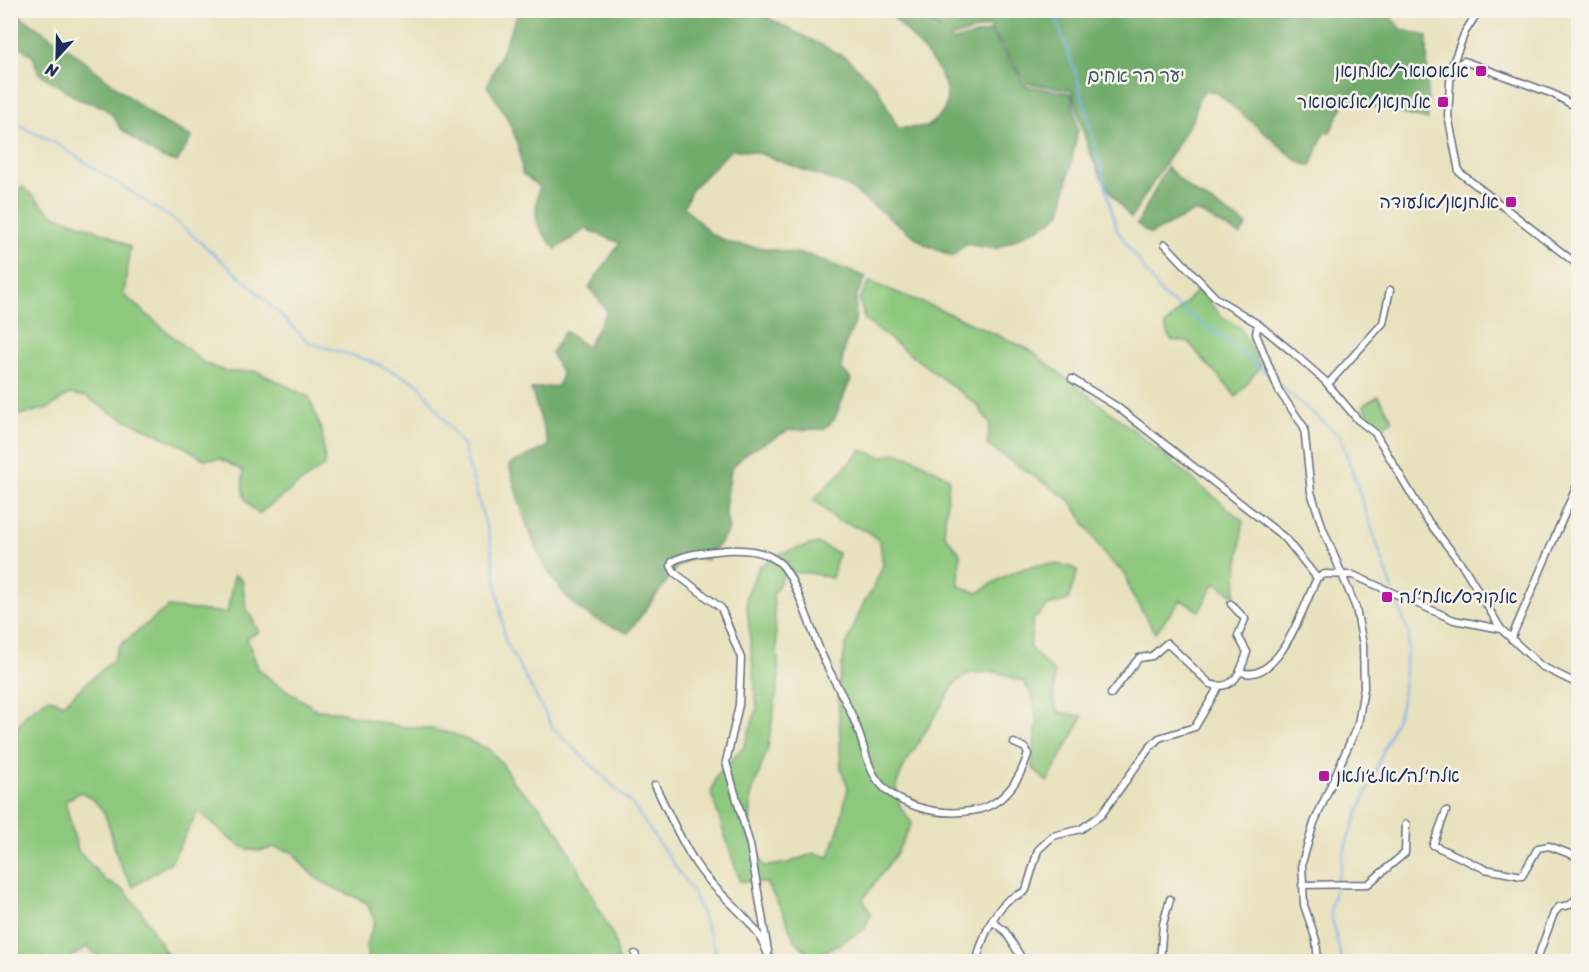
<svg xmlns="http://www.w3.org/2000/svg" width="1589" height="972" font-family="Sriracha,'Playpen Sans Hebrew',sans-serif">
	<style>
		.green { fill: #8dc87d; stroke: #547c6e; stroke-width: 1.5 }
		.forest { fill: #72ac6c; stroke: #466e65; stroke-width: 1.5 }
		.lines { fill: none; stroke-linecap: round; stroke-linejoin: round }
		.stream { stroke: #79b3ea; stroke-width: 2 }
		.street-casing { stroke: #636d7f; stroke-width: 9 }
		.street { stroke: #fff; stroke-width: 6 }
		.poi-dot { fill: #b5179e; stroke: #f7f3e8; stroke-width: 2 }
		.labels { text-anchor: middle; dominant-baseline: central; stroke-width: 5; stroke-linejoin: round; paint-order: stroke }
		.poi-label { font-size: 18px; fill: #1b2f5e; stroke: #f7f3e8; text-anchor: end }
		.park-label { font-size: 18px; fill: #385566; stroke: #f7f3e8 }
	</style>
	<rect width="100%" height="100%" fill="#f7f3e8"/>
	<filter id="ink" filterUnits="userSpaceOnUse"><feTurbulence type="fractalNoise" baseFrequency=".0167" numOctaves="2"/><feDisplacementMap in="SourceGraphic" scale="12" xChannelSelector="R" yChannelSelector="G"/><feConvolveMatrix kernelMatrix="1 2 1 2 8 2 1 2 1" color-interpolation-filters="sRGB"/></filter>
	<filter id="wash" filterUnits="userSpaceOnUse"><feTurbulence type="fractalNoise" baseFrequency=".008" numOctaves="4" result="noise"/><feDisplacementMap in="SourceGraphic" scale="24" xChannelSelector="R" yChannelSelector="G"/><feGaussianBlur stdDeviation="1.35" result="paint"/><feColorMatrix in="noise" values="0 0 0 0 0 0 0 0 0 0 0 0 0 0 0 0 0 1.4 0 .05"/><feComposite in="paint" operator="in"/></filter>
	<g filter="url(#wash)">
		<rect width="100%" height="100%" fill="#e8e1bd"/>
		<path class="green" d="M23,187L52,214L107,234L130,247L124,295L204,363L228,372L256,371L309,397L322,432L325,465L258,514C241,498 242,493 243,471L221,459H204L185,447L110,412L87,397L69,394L49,408L11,417V194Z
			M870,282L939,309L1028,349L1131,428L1243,521L1235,596L1215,583L1199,611L1181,600L1155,633L1130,591L1125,574L1106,557L1070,500L987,445L990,424L977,405L865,320L859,299Z
			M1198,289L1219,314L1240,328L1261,366L1236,397C1221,377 1203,362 1189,342L1171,340L1165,326Z
			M1378,396L1393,420L1378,429L1363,405Z
			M861,450L882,457L898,453L913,458L949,478L944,534L960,553L959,586L978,593C1007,572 1044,555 1078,570L1068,600L1048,606L1033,620L1030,648L1054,672V702L1059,712L1083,716L1047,782L1032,767L1037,722L1033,697L1024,682L997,672L970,673L956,682L904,766L896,786L900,807L912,823L896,854L863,899L871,914L864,930L813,958L794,939L782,910L766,883L740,881L711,793L717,775L744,747L757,709L746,597L759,567L782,553L817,543L838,553L832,578L810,573L785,572L773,595L779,677L768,747L751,796L750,835L764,867L788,863L814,853L829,857L840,824L848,787L841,770L838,688L846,645L864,602L873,589L883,565L880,542L867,531L837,520L814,500Z
			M234,575L242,580L246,607L259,632L247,638L258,668L272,681L317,710L334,711L396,726L427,728L453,734L488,749L501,762L513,782L539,806L560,834L614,938L619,961H368L366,944L375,922L367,903C331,884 318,888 293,852L273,847C243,862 221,828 198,811L171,862L133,887C129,880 124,873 121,866C107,836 115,809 81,792L65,801L78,851L106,881L124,890L141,911L171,961C144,962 104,971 88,946L65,961H11V736L27,713L49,698L63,704L113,660L119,646L168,607L227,613Z"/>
		<path class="forest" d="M1383,10L1403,30L1427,36L1428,120L1346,100L1330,132L1324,133L1311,166L1299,162L1216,92L1205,90L1198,100L1194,117L1131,218C1093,176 1085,143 1072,90L1027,83L989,26L950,38L953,41L990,31L1026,86L1071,93L1078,130L1061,212L1050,222L996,249L965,244L952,256L926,245L847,186L758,153L732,149L692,189L684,207L711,234L730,243L808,255L866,277L856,297L855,323L845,345L841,368L851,379L834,420L824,429L789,430L746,453L731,469L725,510L729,530L707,560L693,557L678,566L628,633C613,627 595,621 582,611C540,577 522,516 509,465L549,446L531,389L558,386L562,374L551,353L565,331L587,347L607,311L589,287L620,243L586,229L556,249C533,224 534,220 539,187L522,173C521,139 506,113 487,86L519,11H755L847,58L877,87L898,128L927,127C932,122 941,116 944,110C960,76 905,34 889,11H916L940,30L922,11Z
			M10,11H22L20,16L70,50L157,119L192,137L177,162L162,158L146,148L120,128L114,117L103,107L78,99L39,73L33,57L11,38Z
			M1167,167L1190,189L1247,225L1240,235L1196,211L1150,234L1137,224Z"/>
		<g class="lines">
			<path class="stream" d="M1053,10L1077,77L1117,230L1163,296L1226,340L1273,379
				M10,121L57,144L176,221L254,289L308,342L373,362L419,384L463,446L490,540L505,640L553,728L631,803L693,892L720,962
				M1279,385L1340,436L1393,591
				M1342,962L1330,910L1347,841L1401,707L1409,634L1395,597"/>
		</g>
	</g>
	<g filter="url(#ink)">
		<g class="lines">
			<defs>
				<path id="street" d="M1451,68L1465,32L1479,10
					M1578,108L1553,94L1464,61L1451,68L1448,115L1459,172L1578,265
					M1165,244L1216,298L1258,324L1291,351L1325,381L1358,420L1375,433L1425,517L1465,569L1501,629
					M1258,324L1256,334L1279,391L1304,427L1311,492L1323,529L1356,608L1363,645L1364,688L1358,724L1314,823L1302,863L1304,905L1316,940L1318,962
					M1072,379L1116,406L1285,538L1317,578
					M1328,384L1383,323L1390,290
					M1511,639L1578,483
					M1241,672C1279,685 1304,605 1317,578L1325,574L1353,575L1454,620L1501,629L1541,666L1578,684
					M1111,694L1139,658L1152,656L1167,643L1210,684C1235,692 1241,671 1247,652L1238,636L1245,619L1231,604
					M655,785C668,812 680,840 696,864C720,901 759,917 770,962
					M1446,811L1433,845L1485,869L1522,876L1538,848L1549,846L1578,857
					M1302,885L1368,884L1405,853L1406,824
					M993,922L1005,931L1024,962
					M768,951L750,845L726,762L739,705L741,658L721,608L675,573L671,566L672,562C686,553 709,552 725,550C745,549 765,550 781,564C796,579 812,633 822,655C831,677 845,698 854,720C862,737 865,759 874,775C893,807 938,816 971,811C1003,807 1019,782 1028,754L1025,748L1014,743
					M635,954L639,962
					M977,962C980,943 992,915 1006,902C1011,896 1020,896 1026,890L1038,850L1053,836L1081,829L1101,815L1150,747L1159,738L1195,727L1219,686
					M1160,962L1163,924L1170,899
					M1536,962L1554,913L1559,907L1570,905L1578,897"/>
			</defs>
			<use href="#street" class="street-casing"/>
			<use href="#street" class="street"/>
		</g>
	</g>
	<g class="poi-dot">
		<rect x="1475" y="65" width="12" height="12" rx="3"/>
		<rect x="1437" y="96" width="12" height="12" rx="3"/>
		<rect x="1505" y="196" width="12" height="12" rx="3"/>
		<rect x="1381" y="591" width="12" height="12" rx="3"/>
		<rect x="1318" y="770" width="12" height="12" rx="3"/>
	</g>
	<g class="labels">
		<g class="poi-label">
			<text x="1469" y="71">אלאסואר/אלחנאן</text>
			<text x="1431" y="102">אלחנאן/אלאסואר</text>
			<text x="1499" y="202">אלחנאן/אלעודה</text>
			<text x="1399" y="597" text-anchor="start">אלקודס/אלח׳לה</text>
			<text x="1336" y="776" text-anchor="start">אלח׳לה/אלג׳ולאן</text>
		</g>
		<g class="park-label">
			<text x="1136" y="76">יער הר אחים</text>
		</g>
	</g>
	<rect width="1589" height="972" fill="none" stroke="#f7f3e8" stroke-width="36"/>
	<g transform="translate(57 57) rotate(202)" stroke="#f7f3e8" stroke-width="4.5" paint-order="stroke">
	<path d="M0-4.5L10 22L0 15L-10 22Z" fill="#1b2f5e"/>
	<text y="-9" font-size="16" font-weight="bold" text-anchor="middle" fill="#1b2f5e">N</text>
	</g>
</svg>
